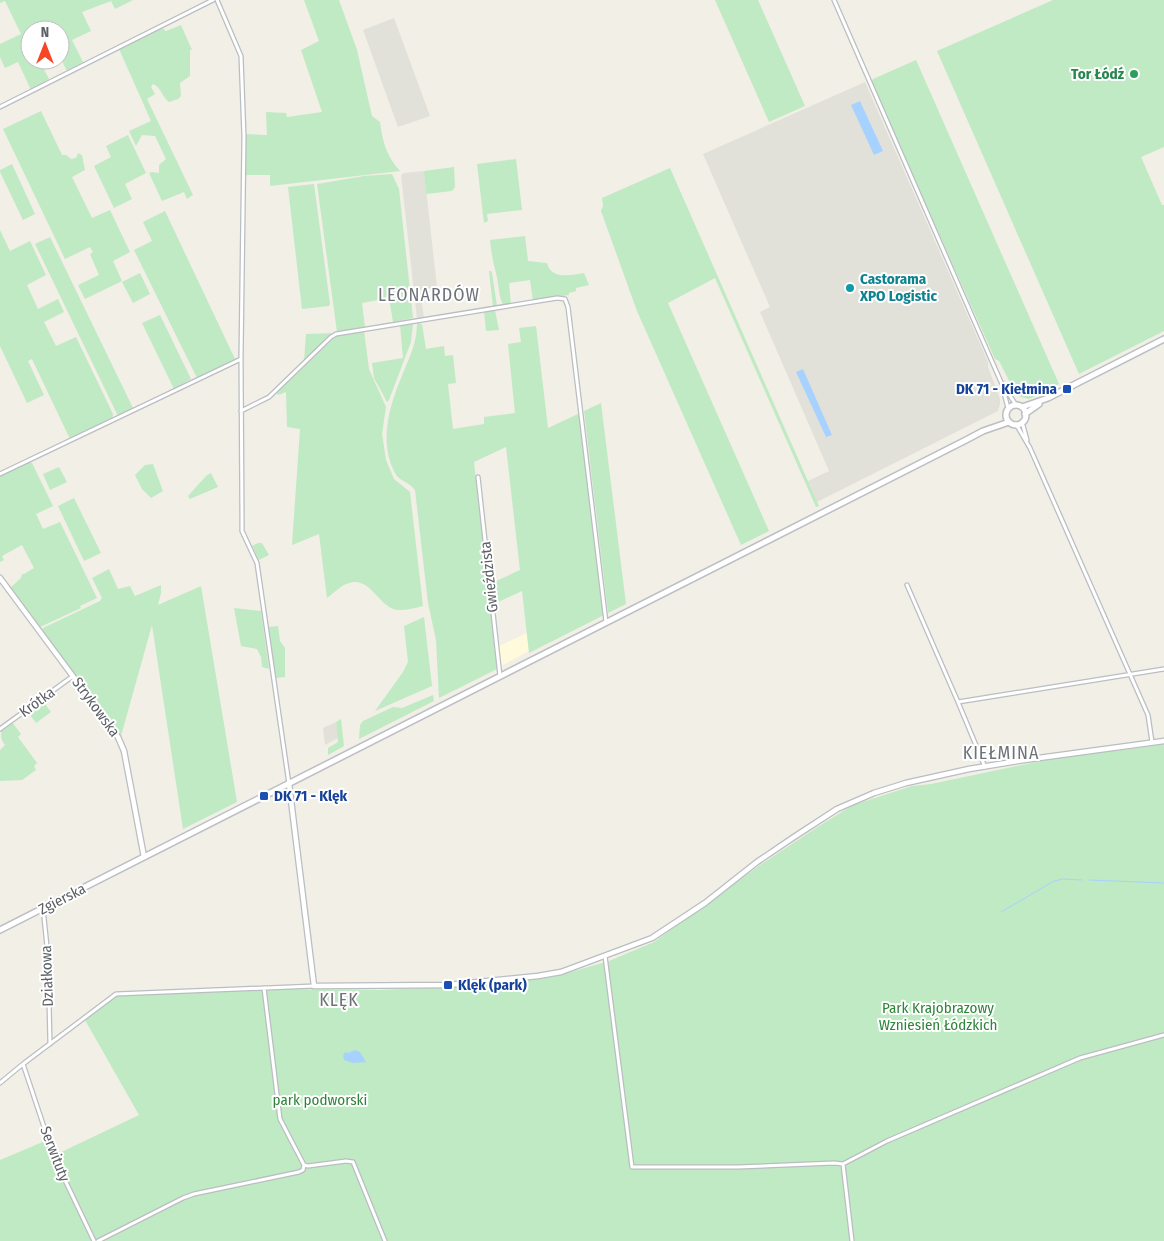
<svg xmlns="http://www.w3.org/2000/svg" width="1164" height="1241" font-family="'Fira Sans Condensed',sans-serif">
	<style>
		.commercial { fill: #fffadc }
		.industrial { fill: #e1e1da }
		.green { fill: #c0eac3 }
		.water { fill: #a7d2ff }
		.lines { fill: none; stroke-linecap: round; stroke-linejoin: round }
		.stream { stroke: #a7d2ff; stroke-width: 1 }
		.minor-casing { stroke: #babdc2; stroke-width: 5.5 }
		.tertiary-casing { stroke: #babdc2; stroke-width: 7 }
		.secondary-casing { stroke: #bbbec4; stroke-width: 8 }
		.minor { stroke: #fff; stroke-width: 3 }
		.tertiary { stroke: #fff; stroke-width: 4.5 }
		.secondary { stroke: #fff; stroke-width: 5 }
		.leisure-dot { fill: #2e9e5b; stroke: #fff; stroke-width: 2 }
		.culture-dot { fill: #0f9aa8; stroke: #fff; stroke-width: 2 }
		.transit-dot { fill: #1a4fb4; stroke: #fff; stroke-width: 2 }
		.labels { text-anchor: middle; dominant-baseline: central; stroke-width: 4; stroke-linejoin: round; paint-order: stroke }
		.leisure-label { font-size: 15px; font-weight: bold; fill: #27864d; stroke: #fff; text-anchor: end }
		.culture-label { font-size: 15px; font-weight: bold; fill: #0d838f; stroke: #fff; text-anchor: start }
		.transit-label { font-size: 15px; font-weight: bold; fill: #164399; stroke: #fff; text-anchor: start }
		.street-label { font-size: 15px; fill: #5d6167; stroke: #fff }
		.park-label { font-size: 15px; fill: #2e8539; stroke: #fff }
		.quarter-label { font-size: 18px; letter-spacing: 1px; fill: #6e7379; stroke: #fff }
	</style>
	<rect width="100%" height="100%" fill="#f1efe6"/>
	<path class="commercial" d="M527,633L529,651L501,666L499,646Z"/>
	<path class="industrial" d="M394,18L430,116L398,127L363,30Z
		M865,82L988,362V367L1000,399V404L998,411L817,502L808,481L829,471L760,312L770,307L703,154Z
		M424,171L437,287L420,290L424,318L417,319L401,175L404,173Z
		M336,722L338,738L325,745L323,728Z"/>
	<path class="green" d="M0,0H133L115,9L111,1L82,12L91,31L72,40L83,62L67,71L60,57V30H47L43,22L27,31L30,37V60H39L49,79L31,90L18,62L5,68L0,57V44L21,34L5,1L0,3Z
		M304,0H339L357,50L372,116L380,122C383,143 386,155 400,171L270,186V175H246V134L267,135L266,112L286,113L287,117L322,112L301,50L319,41Z
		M715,0H758L805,106L769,122Z
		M1053,0H1164V147L1141,157L1162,205H1164V331L1079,374L937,51Z
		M181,25L192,50H190V76L180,83L181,96L178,99L169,102C162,97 161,87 153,84L151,87L155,94L147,99L193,195L187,199L184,192L162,201L149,173L152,172L159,173V165L166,159L155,136L142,135L136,146L129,131L151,121L119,49L162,28L166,31Z
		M916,60L1059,384L1029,399L1018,396L1015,392L999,361L995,359L871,82L873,79Z
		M41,111L62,155H66L71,159L76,158L78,153L82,155L85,170L72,177L92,218L110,210L130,252L113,261L122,281L85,299L78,285L99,275L90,254L93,252L90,247L65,259L3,129Z
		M128,135L146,173L125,184L132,199L114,208L94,166L111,157L106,146Z
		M516,159L522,210L487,214L488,221L484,223L477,164Z
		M12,164L35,214L23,220L0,172V170Z
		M454,167L455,187L452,191L426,194L424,171Z
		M670,168L819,506L816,507L715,278L668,303L769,531L741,545L637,311L601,211L603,206L602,198Z
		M392,174L399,189L413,318L393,322L389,298L362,303L365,328L337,332L317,184L364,176Z
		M314,184L330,304L329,306L302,309L288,187Z
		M165,211L235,359L197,378L134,250L152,241L143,222Z
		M0,230L10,251L30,241L46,275L27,285L38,309L58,299L64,312L44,322L56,346L76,337L113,414L112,419L70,439L32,359L28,361L44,395L27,403L0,346Z
		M525,236L528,261L547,263C551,280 571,275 584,273L589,285L576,288V291L569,293V295L533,301L530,280L509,283L511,304L503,305C498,294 499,284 496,273C493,262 491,252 490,240Z
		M50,237L133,408L118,416L35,244Z
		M489,271H491L492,273L497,306L493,307Z
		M140,273L150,294L133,303L122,282Z
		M495,310L499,330L486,331L484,312Z
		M160,315L191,379L174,389L142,323Z
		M419,322L420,324H422L426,349L444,346L445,356L453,355L456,383L448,384L453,429L484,424V417L515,413L508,344L521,342L519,328L536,326L548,428L580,413L604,615L529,653L522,591L494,604L492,583L520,570L506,447L474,462L497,669L439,698L436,640L428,603L415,490C408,481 400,482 395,473C378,441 390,404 403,373C410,356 417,342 417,323Z
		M413,324L411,342L389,400L387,402L374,378L372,363L403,358L400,325Z
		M364,331L369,369L386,407L382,434L386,460L394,479L410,492L423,606C416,608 407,610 399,610C378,609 371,573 346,584C339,587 333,594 327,598L319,534L292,545L300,429L287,427L286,392L278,395L277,393L336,336Z
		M334,333L304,361L306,334Z
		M601,403L626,604L608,613L584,411Z
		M29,462L32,463L53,506L36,514L43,529L60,522L97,598L80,606L81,608L40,627L10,588L21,578L22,574H24L34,568L22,545L2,556L4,560L0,562V476Z
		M153,464L163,491L151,498L142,489L135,475L145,465Z
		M59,467L67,482L50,490L43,474Z
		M211,473L218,487L190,499L188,496L206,476Z
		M74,498L101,553L84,561L58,506Z
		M258,543H262L269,555L259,560L252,546Z
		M109,569L118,589L130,586L135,596L161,585V593L158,605L201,586L237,802L183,829L152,625L121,736L42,630L43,628L100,601L102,598L92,578Z
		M234,608L261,611L269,669L262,667L261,657L257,649L241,646Z
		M424,617L432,686L375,711L403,672L408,662L404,626Z
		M278,626L280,641L285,648V677L275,678L268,627Z
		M433,695L434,701L359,739L360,725L363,721L393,707L402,708Z
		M42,700L51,712L36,723L27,711Z
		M341,719L344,746L328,755V748L338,742L336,722Z
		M12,722L21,734L18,737L37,763L34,766L36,770L22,780L0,781V750L5,745C0,738 2,738 1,731Z
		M1164,744V1241H0V1160L45,1141L53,1156L139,1115L85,1020L118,995L263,989L379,990L446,987L496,984L553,977L609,961L654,942L760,865L819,826L853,805L912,786L931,784L1065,756L1139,748Z"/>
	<path class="water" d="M860,101L883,151L874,155L851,105Z
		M803,369L832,435L826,437L796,372Z
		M355,1050L360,1052L366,1062L353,1063L344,1060L343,1056L345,1052L348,1053Z"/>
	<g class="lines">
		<path class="stream" d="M1089,880L1164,883
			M1001,912L1054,881L1063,879L1082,880"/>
		<defs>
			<path id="minor" d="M217,0L241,56L244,137L241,358L242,515V531L257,563L289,784
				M834,0L983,341L1001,382L1016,405
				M0,107L213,0
				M1003,389L1008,408
				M241,411L269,397L331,337L336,334L557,298L565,299L568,307L606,622
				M1022,422L1027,440
				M1016,424L1030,448L1148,715L1152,742
				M0,474L241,359
				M478,477L500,676
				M907,585L958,702
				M0,729L73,676
				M985,767L958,702L1164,669
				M43,908L48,956L50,1044
				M605,956L632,1167H738L834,1163L843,1164L887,1141L1080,1058L1164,1035
				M264,988L280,1119L304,1165L308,1166L346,1161L353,1162L385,1241
				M23,1064L54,1157L94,1241
				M0,1083L23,1064L116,994L314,986
				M843,1164L852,1241
				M98,1241L183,1198L194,1194L299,1172L303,1170L304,1165"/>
			<path id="tertiary" d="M0,578L118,737L124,751L144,857
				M289,784L314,986L448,985L538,976L561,972L652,938L705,903L757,862L794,837L837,809L874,793L906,783L969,769L1024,760L1164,741"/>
			<path id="secondary" d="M1006 415a10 10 0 1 1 20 0a10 10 0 1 1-20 0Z
				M1022,407L1048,398L1164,339
				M1025,414L1039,404
				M0,930L966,440L983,431L1009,422"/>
		</defs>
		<use href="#minor" class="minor-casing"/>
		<use href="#tertiary" class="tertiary-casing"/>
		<use href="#secondary" class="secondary-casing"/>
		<use href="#minor" class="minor"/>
		<use href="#tertiary" class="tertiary"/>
		<use href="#secondary" class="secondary"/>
	</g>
	<circle class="leisure-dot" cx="1134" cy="74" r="5"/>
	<circle class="culture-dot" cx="850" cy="288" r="5"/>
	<g class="transit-dot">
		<rect x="1062" y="384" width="10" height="10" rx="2.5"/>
		<rect x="259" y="791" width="10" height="10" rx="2.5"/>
		<rect x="443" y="980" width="10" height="10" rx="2.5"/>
	</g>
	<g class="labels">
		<g class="leisure-label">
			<text x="1124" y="74">Tor Łódź</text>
		</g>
		<g class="culture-label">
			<text x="860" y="279">Castorama<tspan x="860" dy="17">XPO Logistic</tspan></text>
		</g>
		<g class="transit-label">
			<text x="1057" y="389" text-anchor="end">DK 71 - Kiełmina</text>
			<text x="274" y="796">DK 71 - Klęk</text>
			<text x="458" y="985">Klęk (park)</text>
		</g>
		<g class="street-label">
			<text transform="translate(489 577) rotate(-96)">Gwieździsta</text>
			<text transform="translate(37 702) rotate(-36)">Krótka</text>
			<text transform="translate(96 707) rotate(54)">Strykowska</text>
			<text transform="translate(62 899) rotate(-27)">Zgierska</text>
			<text transform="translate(47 976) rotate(-92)">Działkowa</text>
			<text transform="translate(55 1154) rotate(69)">Serwituty</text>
		</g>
		<g class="park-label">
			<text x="938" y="1008">Park Krajobrazowy<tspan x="938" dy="17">Wzniesień Łódzkich</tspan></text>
			<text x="320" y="1100">park podworski</text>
		</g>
		<g class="quarter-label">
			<text x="429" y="295">LEONARDÓW</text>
			<text x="1001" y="753">KIEŁMINA</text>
			<text x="339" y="1000">KLĘK</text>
		</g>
	</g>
	<g transform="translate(45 45)"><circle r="24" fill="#ffffff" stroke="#bec0c2"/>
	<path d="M0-4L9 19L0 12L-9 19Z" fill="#f84525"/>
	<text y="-8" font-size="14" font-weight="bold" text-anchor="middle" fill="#5d6167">N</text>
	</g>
</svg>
